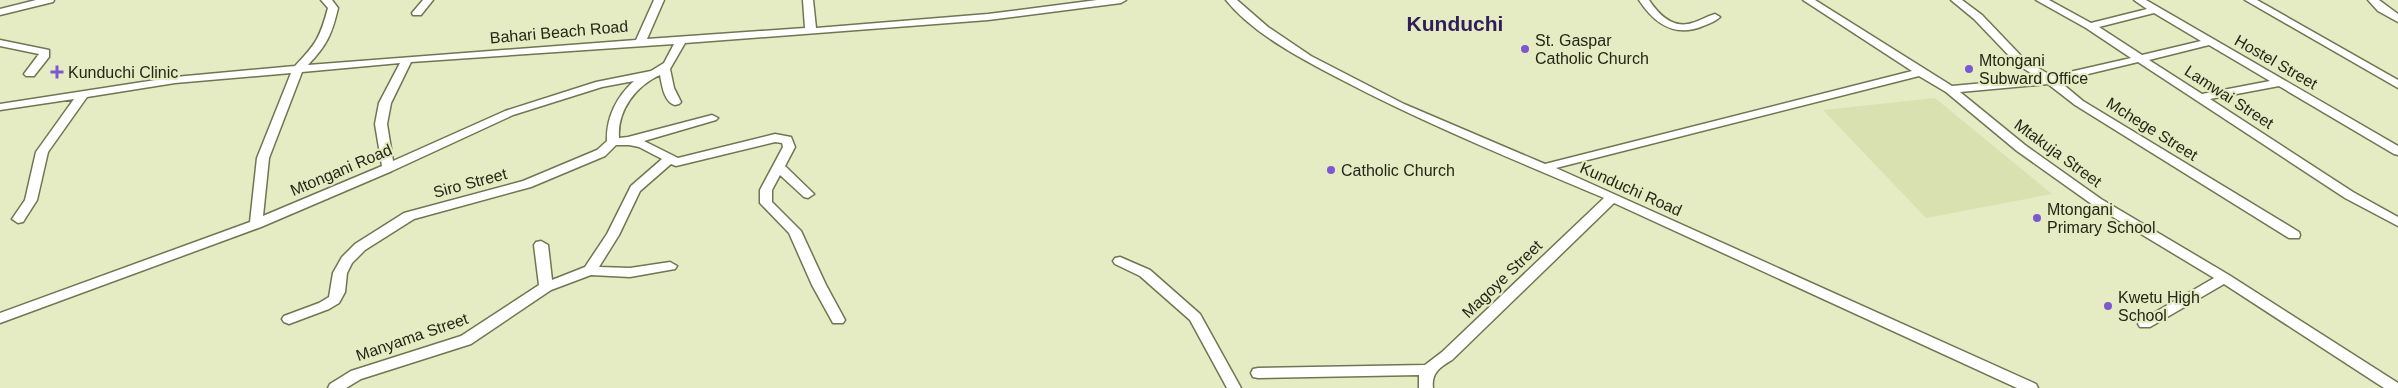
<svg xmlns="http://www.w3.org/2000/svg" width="2398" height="388" font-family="Arial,sans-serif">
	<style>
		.built { fill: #dae1b1 }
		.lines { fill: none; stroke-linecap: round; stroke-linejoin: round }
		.minor-casing { stroke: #717551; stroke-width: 3 }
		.minor { fill: #fff; fill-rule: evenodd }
		.poi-dot { fill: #7c57d0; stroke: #e5ebc3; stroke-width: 2 }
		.labels { text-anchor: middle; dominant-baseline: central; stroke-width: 4.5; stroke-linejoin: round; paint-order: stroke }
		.street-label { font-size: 16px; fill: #252617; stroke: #e5ebc3 }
		.poi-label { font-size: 16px; fill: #252617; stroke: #e5ebc3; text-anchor: start }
		.district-label { font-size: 21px; font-weight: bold; fill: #301e58; stroke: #e5ebc3 }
	</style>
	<rect width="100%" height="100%" fill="#e5ebc3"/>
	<path class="built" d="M1935,98L2052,194L1926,218L1823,110Z"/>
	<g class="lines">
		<defs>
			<path id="minor" d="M36,0H54L53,2L0,15V9Z
				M321,0H332L338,8C332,34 327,45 308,65L636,40L654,0H664L647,39L805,28L803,0H813L816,28L988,14L1097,0H1126L1121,3L988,20L685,43L670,69L674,88L681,102L679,104L675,105C664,102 662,85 660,75C636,86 617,110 619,138L628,137L712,115L718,118L716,120L644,141L678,158L775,134L791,137L795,147L785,166L814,194L808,198L804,197L780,175L772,190V202L801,231L826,285L845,320L843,323H833L812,285L789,233L760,203V190L783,147L782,143L775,142L676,166L671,164L640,191L619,235L599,267L630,268L670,262L677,266L675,269L630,277L591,275L551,290L471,344L361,379L346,388H328L330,384L351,371L461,336L539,285L534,245L536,242L541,241L548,245L552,280L585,267L607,234L631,186L662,159L639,147L629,145H616L605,156L531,187L414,219L365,250L352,263L347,273L345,292L339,303L329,309L289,324L284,322L282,319L284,316L319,303L329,297L333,273L342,257L355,244L404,213L523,181L597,150L607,141C606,118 617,96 634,81L602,87L513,115L392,171L261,227L0,323V313L250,222L257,158L291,73L175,83L87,97L48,152L37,200L23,222L18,223L12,219L25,200L36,152L74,99L0,110V104L175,77L295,66C316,44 320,38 328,8ZM674,44L664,63L651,71L596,82L505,111L393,161L387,124L391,103L411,62ZM400,63L379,103L375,124L382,166L263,216L269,158L302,72Z
				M423,0H433L421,15H413L412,13Z
				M1226,0H1237L1268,27L1311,56L1404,104L1545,164L1912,71L1803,0H1815L1952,86L2039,78L2018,65L1974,19L1951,0H1962L1982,15L2026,61L2052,76L2131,58L2086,28L2036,0H2049L2091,23L2147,9L2134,0H2146L2398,146V155L2394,154L2279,86L2210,99L2353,192L2398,217V226L2345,198L2138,62L2059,81L2083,101L2299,232L2300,235L2299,238H2289L2075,105L2048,84L1960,92L2025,145L2101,199L2229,275L2398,383V388H2384L2224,284L2150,327H2140L2138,324L2140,321L2214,278L2093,205L2017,151L1946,92L1919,76L1556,168L2036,384L2038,388H2017L1614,203L1452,360C1440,367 1431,373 1433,388H1419V375L1258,378L1253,377L1251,373L1253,369L1258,368L1425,365L1442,352L1604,198C1517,161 1428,125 1344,81C1305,61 1253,34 1226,0ZM2154,13L2201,41L2142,55L2099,27ZM2209,45L2270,81L2202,94L2149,60Z
				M1639,0H1649C1659,15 1673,29 1692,23C1700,21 1707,16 1715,14L1720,17C1716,21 1709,24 1703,26C1674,38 1654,23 1639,0Z
				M2245,0H2257L2398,80V88Z
				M2368,0H2379L2398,14V22L2378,11Z
				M0,40L49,50V57L34,76H26L24,74L39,54L0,46Z
				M1120,257L1150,270L1200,314L1241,388H1227L1190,320L1140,276L1115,264L1113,261L1115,258Z"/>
		</defs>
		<use href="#minor" class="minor-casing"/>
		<use href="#minor" class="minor"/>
	</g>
	<g class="poi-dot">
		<circle cx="1525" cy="49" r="5"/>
		<circle cx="1969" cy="69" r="5"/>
		<path d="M54.5 64.5h5v5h5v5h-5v5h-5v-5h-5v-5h5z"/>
		<circle cx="1331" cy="170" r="5"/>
		<circle cx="2037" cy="218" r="5"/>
		<circle cx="2108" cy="306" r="5"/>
	</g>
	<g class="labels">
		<g class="street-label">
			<text transform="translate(559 32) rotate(-5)">Bahari Beach Road</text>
			<text transform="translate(2276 62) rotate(30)">Hostel Street</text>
			<text transform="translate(2229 97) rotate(33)">Lamwai Street</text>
			<text transform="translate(2152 129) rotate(32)">Mchege Street</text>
			<text transform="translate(2058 153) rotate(36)">Mtakuja Street</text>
			<text transform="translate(341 170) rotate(-23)">Mtongani Road</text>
			<text transform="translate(470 183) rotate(-15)">Siro Street</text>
			<text transform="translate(1631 189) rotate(24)">Kunduchi Road</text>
			<text transform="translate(1502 279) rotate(-44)">Magoye Street</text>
			<text transform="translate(412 337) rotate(-19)">Manyama Street</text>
		</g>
		<g class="poi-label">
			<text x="1535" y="40">St. Gaspar<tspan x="1535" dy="18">Catholic Church</tspan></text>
			<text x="1979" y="60">Mtongani<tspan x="1979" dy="18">Subward Office</tspan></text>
			<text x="68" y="72">Kunduchi Clinic</text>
			<text x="1341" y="170">Catholic Church</text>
			<text x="2047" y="209">Mtongani<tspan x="2047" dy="18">Primary School</tspan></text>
			<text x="2118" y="297">Kwetu High<tspan x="2118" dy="18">School</tspan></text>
		</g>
		<g class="district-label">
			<text x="1455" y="23">Kunduchi</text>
		</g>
	</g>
</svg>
